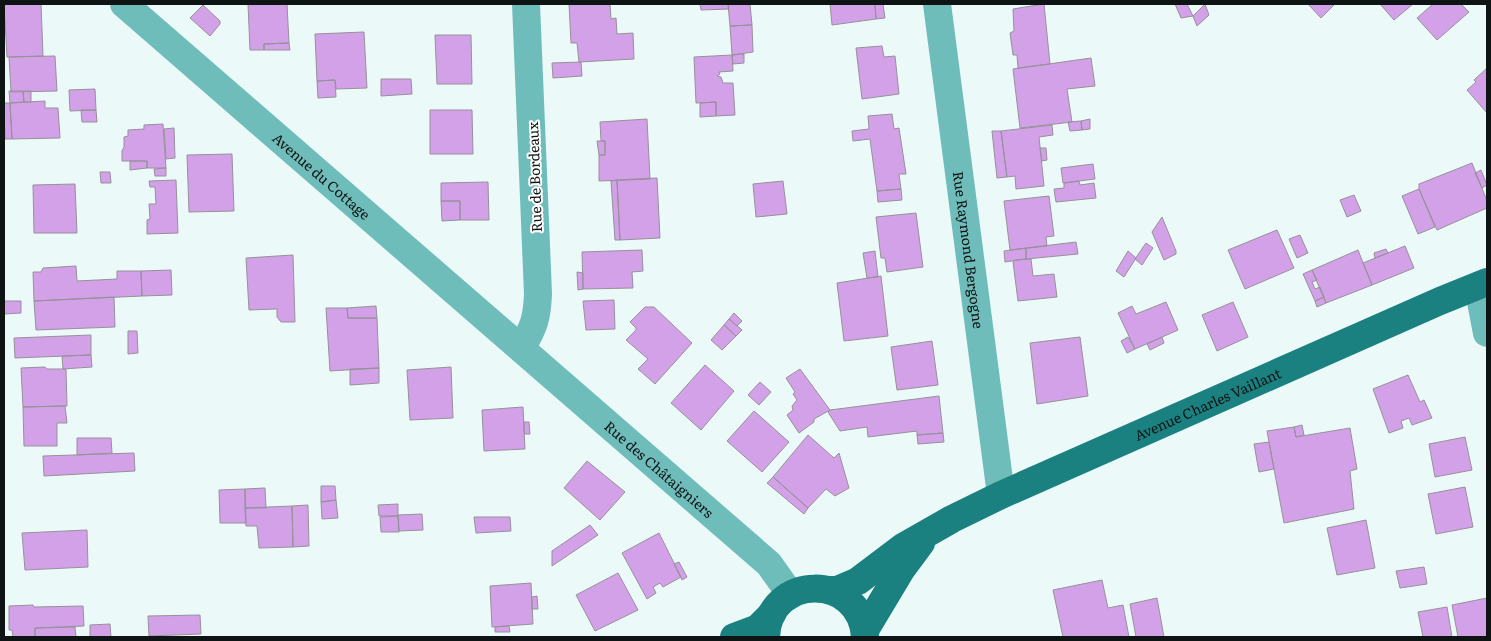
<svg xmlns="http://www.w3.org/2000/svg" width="1491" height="641" font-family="Literata,serif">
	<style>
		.building { fill: #d2a1e7; stroke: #97919a }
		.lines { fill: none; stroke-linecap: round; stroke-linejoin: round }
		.minor { stroke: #6fbdbb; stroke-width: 28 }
		.major { stroke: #1b8180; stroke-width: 28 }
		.labels { text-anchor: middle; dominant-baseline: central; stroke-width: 4; stroke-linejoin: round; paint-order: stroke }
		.street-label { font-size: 14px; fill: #0e1313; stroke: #fff }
	</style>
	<rect width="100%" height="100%" fill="#ebf9f9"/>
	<path class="building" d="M4,4H41L43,56L7,57Z
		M248,4H287L289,43L264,44V50H250Z
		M569,4H610L611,19L616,18L617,34L633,33L634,59L579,62L577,43H571Z
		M700,4H728L729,9L701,10Z
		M728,4H750L752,25L730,26Z
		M830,4H875L876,19L832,25Z
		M875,4H883L885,18L876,19Z
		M1044,4L1050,64L1018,68L1017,55H1013L1010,33L1014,31L1013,9Z
		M1175,4H1187L1193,16L1181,18Z
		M1205,4L1209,15L1197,26L1193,16Z
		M1308,4H1335L1321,18Z
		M1380,4H1413L1394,20Z
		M1433,4H1461L1469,12L1437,40L1417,18Z
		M203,5L220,21V24L210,36L190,18Z
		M752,25L753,52L732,55L730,26Z
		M364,32L367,88L336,89L335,80L317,81L315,34Z
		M435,35H471L472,84H437Z
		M289,43L290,50H264V44Z
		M882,46L884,57L895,56L899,94L862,99L856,48Z
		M744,54V63L733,64L732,55Z
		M732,55L733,71L719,72L720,74L717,76L721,77L723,83H733L735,115L716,116V102L696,103L694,57Z
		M55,56L57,91L11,92L9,57Z
		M1091,58L1095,86L1067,89L1072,122L1020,128L1013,69Z
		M581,62L582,76L553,78L552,63Z
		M1487,68V113L1467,90L1476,82L1474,80Z
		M381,79H411L412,94L381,96Z
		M335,80L336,97L318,98L317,81Z
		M95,89L96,110L70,111L69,90Z
		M9,91H23L24,102L10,103Z
		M23,91H31V102H24Z
		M45,101V108H58L60,138L12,139L10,103Z
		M716,102V116L700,117V103Z
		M4,103H10L12,139H5Z
		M81,110H96L97,122H82Z
		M430,110H472L473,154H430Z
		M892,114L894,129L899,128L906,174H899L901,189L877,191L870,139L853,141L852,131L869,129L868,116Z
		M647,119L650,179L599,181V155H605V141H601L600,122Z
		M1090,119V129L1082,130L1081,121Z
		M1081,121L1082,130L1070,131L1068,122Z
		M163,124L166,168H147V161H122V151L124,147V137L128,136V130L144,129V125Z
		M1052,125L1053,135L1039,137L1044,186L1016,189L1015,176L1007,177L1001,131Z
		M174,128L175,158L166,159L164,129Z
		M992,131H1001L1007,177L997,178Z
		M597,141H605V155H599Z
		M1040,148H1046L1047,160L1042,161Z
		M232,154L234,211L189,212L187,155Z
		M130,161H147V168L130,170Z
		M1472,163L1487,201V208L1437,230L1419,189V184Z
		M1093,164L1095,179L1063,183L1061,168Z
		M166,168V176H155L154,169Z
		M1481,170L1487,185L1482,188L1475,173Z
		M100,172H110L111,183H101Z
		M657,178L660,238L620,240L617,180Z
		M176,180L178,233L147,234V220L150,219L149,204H156L155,187H150L149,181Z
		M617,180L620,240H615L611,181Z
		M783,181L787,214L756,217L753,184Z
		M1079,181L1080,185L1094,183L1096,198L1056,202L1054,189L1064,188V183Z
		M488,182L489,220H460V201H441V183Z
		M75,184L77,233H34L33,185Z
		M901,189L902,200L878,202L877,191Z
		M1419,189L1435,227L1418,234L1402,196Z
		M1354,195L1361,211L1347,217L1340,200Z
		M1049,196L1054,236L1046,237L1047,246L1010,250L1004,201Z
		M441,201H460V220L442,221Z
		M916,213L923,267L887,272L885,258H881L876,217Z
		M1162,217L1176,251V254L1164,260L1152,232Z
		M1277,230L1294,268L1245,289L1228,250Z
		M1300,235L1308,253L1297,258L1289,239Z
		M1076,242L1078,254L1026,259V248Z
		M1146,243L1153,248L1142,265L1135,259Z
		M1405,246L1414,268L1372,285L1363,263Z
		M1026,248V259L1005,262L1004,251Z
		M1386,249L1388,253L1375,258L1374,253Z
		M642,250L643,271L632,272L633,288L583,289L582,252Z
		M1358,250L1372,285L1326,303L1312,270Z
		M875,251L878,277L867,278L863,253Z
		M1128,251L1136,258L1124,277L1116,271Z
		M293,255L295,322H281L277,317V309L249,310L246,258Z
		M1031,259L1033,276L1054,274L1057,297L1018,301L1013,262L1015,260Z
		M76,266L77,281L117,279V271H141L142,296L34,301L33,272H41L43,268Z
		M171,270L172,295L142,296L141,271Z
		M1312,270L1317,280L1312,282L1315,289L1320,287L1324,297L1315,301L1303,274Z
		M577,272L583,273V289L578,290Z
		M881,276L888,336L844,341L837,283Z
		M114,297L115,327L36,330L34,301Z
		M1324,297L1326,303L1317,307L1315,301Z
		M614,300L615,329L586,330L583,301Z
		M4,301H21V313L4,314Z
		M1166,302L1178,330L1135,349L1118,313L1132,306L1136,314Z
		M1233,302L1248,337L1217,351L1202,315Z
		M376,306L377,318H348L347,308Z
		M645,307H654L692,343L655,384L638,369L648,359L626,340L636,330V328L630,322Z
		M326,308H347L348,318H377L379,368L330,371Z
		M734,313L742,321L737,326L729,319Z
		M729,319L742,330L736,336L724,325Z
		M724,325L736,336L722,350L711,340Z
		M128,331H137L138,353L128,354Z
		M91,335V355L15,358L14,338Z
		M1080,337L1088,396L1037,404L1030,343Z
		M1128,337L1135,349L1127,353L1121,341Z
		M1162,337L1164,343L1150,350L1147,344Z
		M932,341L938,385L897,390L891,347Z
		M91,355L92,367L63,369L62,356Z
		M705,365L734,391L701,430L671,403Z
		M45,367L47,369H66L67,406L23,407L21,368Z
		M451,367L453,418L410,420L407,370Z
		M379,368V383L350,385V369Z
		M800,369L830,410L814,419V422L799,433L787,415L793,410L792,406L797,400L793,394L795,392L786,378Z
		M1408,375L1420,402L1424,400L1432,418L1412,425L1409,418L1401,421L1403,428L1389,433L1373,389Z
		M760,382L771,392L759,405L748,395Z
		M939,396L943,433L917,435V431L868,437L867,427L840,431L828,412L830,410Z
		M65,406L67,423H57V446H24L23,407Z
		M523,407L525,449L484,451L482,410Z
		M754,411L789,442L762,472L727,441Z
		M524,422H529L530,434H524Z
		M1302,425L1304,435L1296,437L1294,427Z
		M1294,427L1296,437L1350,428L1357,469L1350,471L1354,509L1284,523L1267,431Z
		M943,433L944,442L918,444L917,435Z
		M808,435L834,458L839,453L849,488L835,496L826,489L808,508L773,477Z
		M1465,437L1472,470L1435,477L1429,444Z
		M77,438H111L112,453L77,455Z
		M1269,442L1274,469L1259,472L1254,444Z
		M134,453L135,471L44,476L43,456Z
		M587,461L625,492L600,520L564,488Z
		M773,477L808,508L804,514L767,483Z
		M321,486H335L336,500L321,502Z
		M1465,487L1473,527L1436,534L1428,494Z
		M265,488L266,508H245V489Z
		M245,489L246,523H220L219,490Z
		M336,500L338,518L322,519L321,502Z
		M398,504V516H379L378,505Z
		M308,505L309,546L293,547L292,506Z
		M292,506L293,547L259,548L257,526H246L245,508Z
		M422,514L423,530L399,531L398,515Z
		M398,516L399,532H381L380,517Z
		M474,517H510L511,531L476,533Z
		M1366,520L1375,568L1337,575L1327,528Z
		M590,525L598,535L552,566V551Z
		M87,530L88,567L25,570L22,533Z
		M659,533L681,577L663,587L660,583L653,587L656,593L647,599L622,553Z
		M679,562L687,577L682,580L674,564Z
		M1424,567L1427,584L1400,588L1396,571Z
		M618,573L638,610L595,631L576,595Z
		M1102,580L1108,608L1123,605L1129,637H1063L1053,590Z
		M531,583L533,624L492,627L490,586Z
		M537,596L538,609H532V597Z
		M1157,598L1164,637H1136L1130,604Z
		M1487,598V637H1458L1452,605Z
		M33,605L34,607L83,606L84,626L35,628V637H13L12,630H9V606Z
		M1447,607L1452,637H1423L1418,612Z
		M200,615L201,634L149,636L148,616Z
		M110,624L111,637H90V625Z
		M509,626L510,632H495V627Z
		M75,627L76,637H35V628Z"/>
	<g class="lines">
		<g class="minor">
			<path id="s1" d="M124,4L769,564L791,595"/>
			<path id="s2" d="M937,4L1001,495"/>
			<path d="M1478,286L1487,333"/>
			<path d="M522,347C534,327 537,318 538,294L526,4"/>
		</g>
		<g class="major">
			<path id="s3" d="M829,590H837L858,581L903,547L952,519L1001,495L1440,301L1487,282"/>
			<path d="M865,630L901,570L921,543"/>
			<path d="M734,637L758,628L772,614"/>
			<path d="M766,637C768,573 861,572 865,637"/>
		</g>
	</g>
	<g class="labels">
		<g class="street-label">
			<text stroke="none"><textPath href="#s1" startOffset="262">Avenue du Cottage</textPath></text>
			<text transform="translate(534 177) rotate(-92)">Rue de Bordeaux</text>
			<text stroke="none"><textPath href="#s2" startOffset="248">Rue Raymond Bergogne</textPath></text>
			<text stroke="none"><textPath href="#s3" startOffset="424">Avenue Charles Vaillant</textPath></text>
			<text stroke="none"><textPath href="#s1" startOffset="709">Rue des Châtaigniers</textPath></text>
		</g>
	</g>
	<rect width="1491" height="641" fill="none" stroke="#0e1313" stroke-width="10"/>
</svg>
